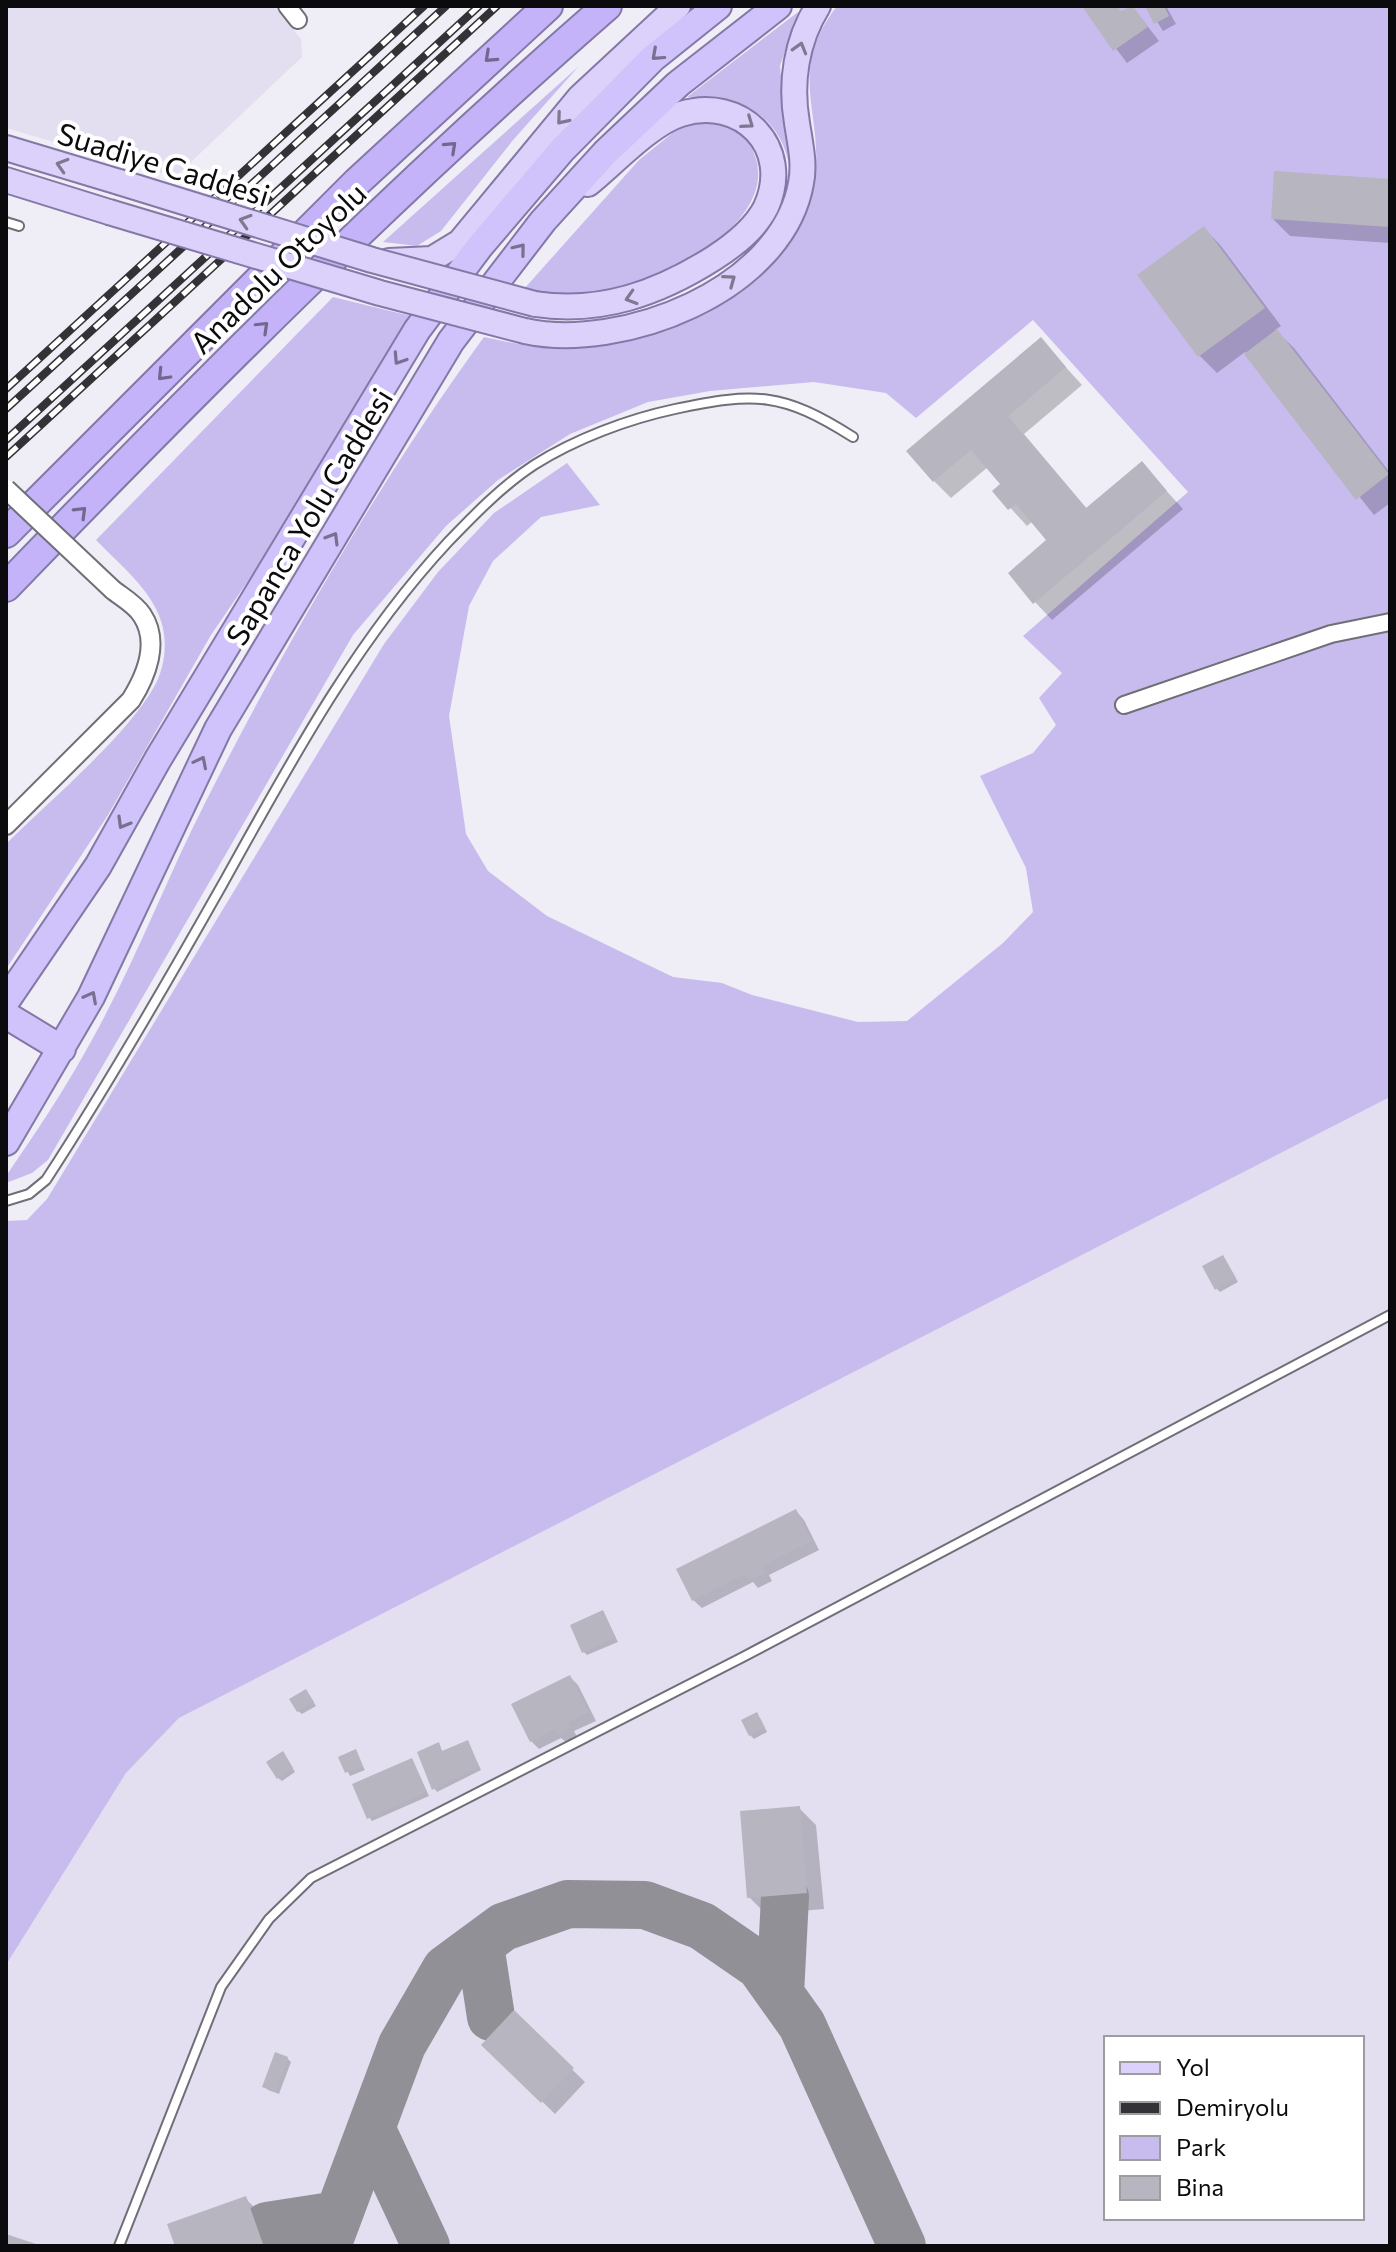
<svg xmlns="http://www.w3.org/2000/svg" width="1396" height="2252" font-family="Commissioner,sans-serif">
	<style>
		.built { fill: #e3dff0; fill-rule: evenodd }
		.green { fill: #c8bcef }
		.shadow { fill: #0003 }
		.lines { fill: none; stroke-linecap: round; stroke-linejoin: round }
		.taxiway { stroke: #919096; stroke-width: 48 }
		.building { fill: #b7b5bf }
		.service-casing { stroke: #706e77; stroke-width: 12 }
		.minor-casing { stroke: #706e77; stroke-width: 20 }
		.tertiary-casing { stroke: #706e77; stroke-width: 22 }
		.primary-casing { stroke: #8478a7; stroke-width: 28 }
		.trunk-casing { stroke: #8478a7; stroke-width: 30 }
		.motorway-casing { stroke: #8478a7; stroke-width: 32 }
		.service { stroke: #fff; stroke-width: 8 }
		.minor { stroke: #fff; stroke-width: 16 }
		.tertiary { stroke: #fff; stroke-width: 18 }
		.primary { stroke: #dcd1fb; stroke-width: 24 }
		.trunk { stroke: #d0c2fa; stroke-width: 26 }
		.motorway { stroke: #c5b3f9; stroke-width: 28 }
		.rail-casing { stroke: #333236; stroke-width: 8 }
		.rail { stroke: #fff; stroke-width: 5; stroke-dasharray: 15; stroke-linecap: butt }
		.tertiary-bridge-casing { stroke: #706e77; stroke-width: 22; stroke-linecap: butt }
		.primary-bridge-casing { stroke: #8478a7; stroke-width: 28; stroke-linecap: butt }
		.tertiary-bridge { stroke: #fff; stroke-width: 18 }
		.primary-bridge { stroke: #dcd1fb; stroke-width: 24 }
		.oneway { stroke: #7e7890 }
		.oneway2 { stroke: #777090 }
		.oneway3 { stroke: #71678f }
		.labels { text-anchor: middle; dominant-baseline: central; stroke-width: 8; stroke-linejoin: round; paint-order: stroke }
		.street-label { font-size: 30px; fill: #0b0b0e; stroke: #fff }
	</style>
	<rect width="100%" height="100%" fill="#efedf6"/>
	<path class="built" d="M6,6H274L301,39L302,57L175,177L6,128Z
		M1390,1097V2246H6V1965L126,1773L179,1718ZM1106,2038H1362V2218H1106Z"/>
	<path class="green" d="M837,6H1390V1097L179,1718L126,1773L6,1965V1221L27,1220L47,1199L384,644L438,572L494,513L567,463L600,505L541,517L493,561L469,606L449,716L466,834L488,871L547,916L673,977L722,983L752,995L858,1022L907,1021L1003,943L1033,912L1026,868L980,776L1033,753L1056,725L1039,698L1062,673L1023,636L1188,492L1033,320L916,418L886,393L814,382L710,391L648,402L570,434L498,480L446,526L353,635L48,1160L32,1173L6,1183V1176C37,1131 67,1086 93,1038C135,962 166,880 205,803C285,645 380,480 484,337C514,343 544,351 575,348C665,341 794,286 813,188C828,117 783,76 837,6Z
		M798,12L780,66L790,170C781,113 740,96 687,97Z
		M579,66L514,139L441,231L417,246L383,242Z
		M703,120C727,124 747,131 755,156C778,220 672,276 621,289C589,298 556,294 524,289L639,160L686,122Z
		M333,297L411,316L274,543L211,635L108,815L6,969V844C49,801 126,737 154,687C165,668 168,642 161,621C151,589 119,564 96,540Z"/>
	<path class="shadow" d="M1084,6H1115L1122,13L1132,6L1159,41L1127,63Z
		M1147,6H1166L1176,24L1163,31Z
		M1390,180V243L1290,236L1273,219Z
		M1204,228L1221,246L1281,326L1275,330L1294,348L1390,473V503L1374,515L1245,352L1217,373L1200,356L1140,276Z
		M1041,340L1082,385L1024,434L1088,510L1142,464L1183,509L1052,620L1035,602L1049,540L1033,521L1027,526L995,491L1003,485L988,467L951,498L934,481Z
		M1223,1257L1238,1282L1220,1292L1217,1289Z
		M796,1511L804,1520L819,1550L769,1575L772,1581L758,1588L753,1582L702,1608L693,1600Z
		M603,1613L618,1642L587,1655L584,1652Z
		M570,1677L578,1685L596,1721L574,1731L577,1737L566,1742L561,1738L539,1749L531,1741Z
		M309,1695L316,1706L302,1714L298,1711Z
		M760,1718L767,1732L754,1739L750,1735Z
		M468,1742L481,1770L437,1792L434,1788L438,1745L443,1752Z
		M355,1752L365,1770L350,1776L341,1758Z
		M286,1757L295,1772L282,1781L278,1778Z
		M412,1760L429,1796L372,1821L369,1817Z
		M799,1808L816,1825L824,1909L766,1914L749,1897Z
		M514,2013L585,2082L555,2114L484,2045Z
		M287,2058L291,2062L279,2094L268,2090L265,2086Z
		M245,2198L258,2211L270,2246H177L169,2225Z"/>
	<g class="lines">
		<path class="taxiway" d="M480,1945L491,2017
			M780,1994L785,1897
			M371,2128L426,2246
			M267,2226L338,2215
			M327,2246L402,2045L446,1969L503,1927L568,1904L645,1905L702,1926L760,1966L802,2025L902,2246"/>
	</g>
	<path class="building" d="M1082,6H1117L1121,11L1133,6L1148,27L1113,51Z
		M1145,6H1164L1169,16L1154,24Z
		M1274,171L1390,179V227L1271,219Z
		M1204,226L1265,308L1198,357L1137,275Z
		M1277,329L1389,474L1356,500L1244,354Z
		M1041,337L1066,367L1008,416L1086,508L1142,461L1167,491L1033,604L1008,573L1046,540L1016,504L1008,510L992,491L1000,484L971,450L933,482L906,451Z
		M1223,1255L1236,1278L1215,1290L1202,1266Z
		M796,1509L812,1541L762,1566L765,1573L748,1581L745,1574L692,1601L676,1569Z
		M603,1610L616,1638L582,1653L570,1625Z
		M570,1675L589,1712L568,1723L570,1728L556,1735L554,1730L530,1742L511,1704Z
		M306,1689L314,1702L297,1712L289,1699Z
		M757,1712L765,1728L749,1736L741,1720Z
		M468,1740L479,1767L432,1790L417,1752L439,1742L442,1751Z
		M356,1749L363,1766L345,1773L338,1757Z
		M283,1751L293,1768L277,1779L266,1762Z
		M412,1758L427,1792L367,1819L352,1784Z
		M800,1806L807,1893L747,1898L740,1811Z
		M514,2010L574,2068L541,2103L481,2045Z
		M275,2052L288,2057L275,2092L262,2087Z
		M246,2196L263,2244L175,2246L167,2224Z
		M6,2234L39,2245V2246H6Z"/>
	<g class="lines">
		<defs>
			<path id="service" d="M6,222L19,226
				M6,1201L29,1194L46,1180C108,1085 165,986 221,887C288,767 353,644 448,542C474,515 502,486 534,465C575,439 628,419 675,409C756,392 782,392 853,437
				M119,2246L221,1987L269,1919L311,1878L743,1657L1390,1315"/>
			<path id="minor" d="M287,6L298,20
				M1124,705L1331,634L1390,622"/>
			<path id="tertiary" d="M6,825L131,700C146,676 160,642 142,615C136,605 122,597 113,590"/>
			<path id="primary" d="M6,148L119,182
				M6,180L109,212
				M389,261L432,259L460,242L580,97L678,6
				M535,304C601,314 659,293 714,258C734,245 755,229 766,207C793,147 741,95 681,114C651,123 613,164 588,184
				M525,331C620,352 782,291 801,183C805,163 800,143 797,123C790,83 796,41 818,6"/>
			<path id="trunk" d="M6,1001L98,866L158,759L417,330L480,246L562,150L653,58L718,6
				M6,1015L62,1049
				M6,1142L91,997L218,729L451,341L543,221L605,153L678,84L778,6"/>
			<path id="motorway" d="M6,533L357,182L548,6
				M6,587C199,387 397,189 607,6"/>
		</defs>
		<use href="#service" class="service-casing"/>
		<use href="#minor" class="minor-casing"/>
		<use href="#tertiary" class="tertiary-casing"/>
		<use href="#primary" class="primary-casing"/>
		<use href="#trunk" class="trunk-casing"/>
		<use href="#motorway" class="motorway-casing"/>
		<use href="#service" class="service"/>
		<use href="#minor" class="minor"/>
		<use href="#tertiary" class="tertiary"/>
		<use href="#primary" class="primary"/>
		<use href="#trunk" class="trunk"/>
		<use href="#motorway" class="motorway"/>
		<defs>
			<path id="rail" d="M6,389L424,6
				M6,409L446,6
				M6,440L479,6
				M6,457L497,6"/>
		</defs>
		<use href="#rail" class="rail-casing"/>
		<use href="#rail" class="rail"/>
		<defs>
			<path id="tertiary-bridge" d="M6,489L113,590"/>
			<path id="primary-bridge" d="M119,182L372,260L535,304
				M109,212L380,293L525,331"/>
		</defs>
		<use href="#tertiary-bridge" class="tertiary-bridge-casing"/>
		<use href="#primary-bridge" class="primary-bridge-casing"/>
		<use href="#tertiary-bridge" class="tertiary-bridge"/>
		<use href="#primary-bridge" class="primary-bridge"/>
	</g>
	<defs><path id="oneway-chevron" d="M-2-3.5L2.5 0L-2 3.5" fill="none" stroke-width="1.6" stroke-linecap="round" stroke-linejoin="round" transform="scale(2)"/></defs>
	<g class="oneway">
		<use href="#oneway-chevron" transform="translate(800 48) rotate(-74)"/>
		<use href="#oneway-chevron" transform="translate(562 119) rotate(130)"/>
		<use href="#oneway-chevron" transform="translate(748 123) rotate(35)"/>
		<use href="#oneway-chevron" transform="translate(62 165) rotate(-163)"/>
		<use href="#oneway-chevron" transform="translate(245 221) rotate(-163)"/>
		<use href="#oneway-chevron" transform="translate(730 280) rotate(-36)"/>
		<use href="#oneway-chevron" transform="translate(631 298) rotate(163)"/>
	</g>
	<g class="oneway2">
		<use href="#oneway-chevron" transform="translate(657 55) rotate(138)"/>
		<use href="#oneway-chevron" transform="translate(520 249) rotate(-51)"/>
		<use href="#oneway-chevron" transform="translate(399 359) rotate(123)"/>
		<use href="#oneway-chevron" transform="translate(333 538) rotate(-59)"/>
		<use href="#oneway-chevron" transform="translate(201 762) rotate(-63)"/>
		<use href="#oneway-chevron" transform="translate(123 823) rotate(120)"/>
		<use href="#oneway-chevron" transform="translate(91 997) rotate(-62)"/>
	</g>
	<g class="oneway3">
		<use href="#oneway-chevron" transform="translate(490 57) rotate(137)"/>
		<use href="#oneway-chevron" transform="translate(451 147) rotate(-43)"/>
		<use href="#oneway-chevron" transform="translate(263 327) rotate(-44)"/>
		<use href="#oneway-chevron" transform="translate(163 375) rotate(134)"/>
		<use href="#oneway-chevron" transform="translate(81 512) rotate(-45)"/>
	</g>
	<g class="labels">
		<g class="street-label">
			<text transform="translate(164 163) rotate(17)">Suadiye Caddesi</text>
			<text transform="translate(277 267) rotate(-44)">Anadolu Otoyolu</text>
			<text transform="translate(308 516) rotate(-59)">Sapanca Yolu Caddesi</text>
		</g>
	</g>
	<rect width="1396" height="2252" fill="none" stroke="#0b0b0e" stroke-width="16"/>
	<rect x="1104" y="2036" width="260" height="184" fill="#ffffff" stroke="#9d9d9f" stroke-width="2"/>
	<rect x="1120" y="2062" width="40" height="12" fill="#dcd1fb" stroke="#9d9d9f" stroke-width="2"/>
	<text x="1176" y="2076" font-size="24" fill="#0b0b0e">Yol</text>
	<rect x="1120" y="2102" width="40" height="12" fill="#333236" stroke="#9d9d9f" stroke-width="2"/>
	<text x="1176" y="2116" font-size="24" fill="#0b0b0e">Demiryolu</text>
	<rect x="1120" y="2136" width="40" height="24" fill="#c8bcef" stroke="#9d9d9f" stroke-width="2"/>
	<text x="1176" y="2156" font-size="24" fill="#0b0b0e">Park</text>
	<rect x="1120" y="2176" width="40" height="24" fill="#b7b5bf" stroke="#9d9d9f" stroke-width="2"/>
	<text x="1176" y="2196" font-size="24" fill="#0b0b0e">Bina</text>
</svg>
